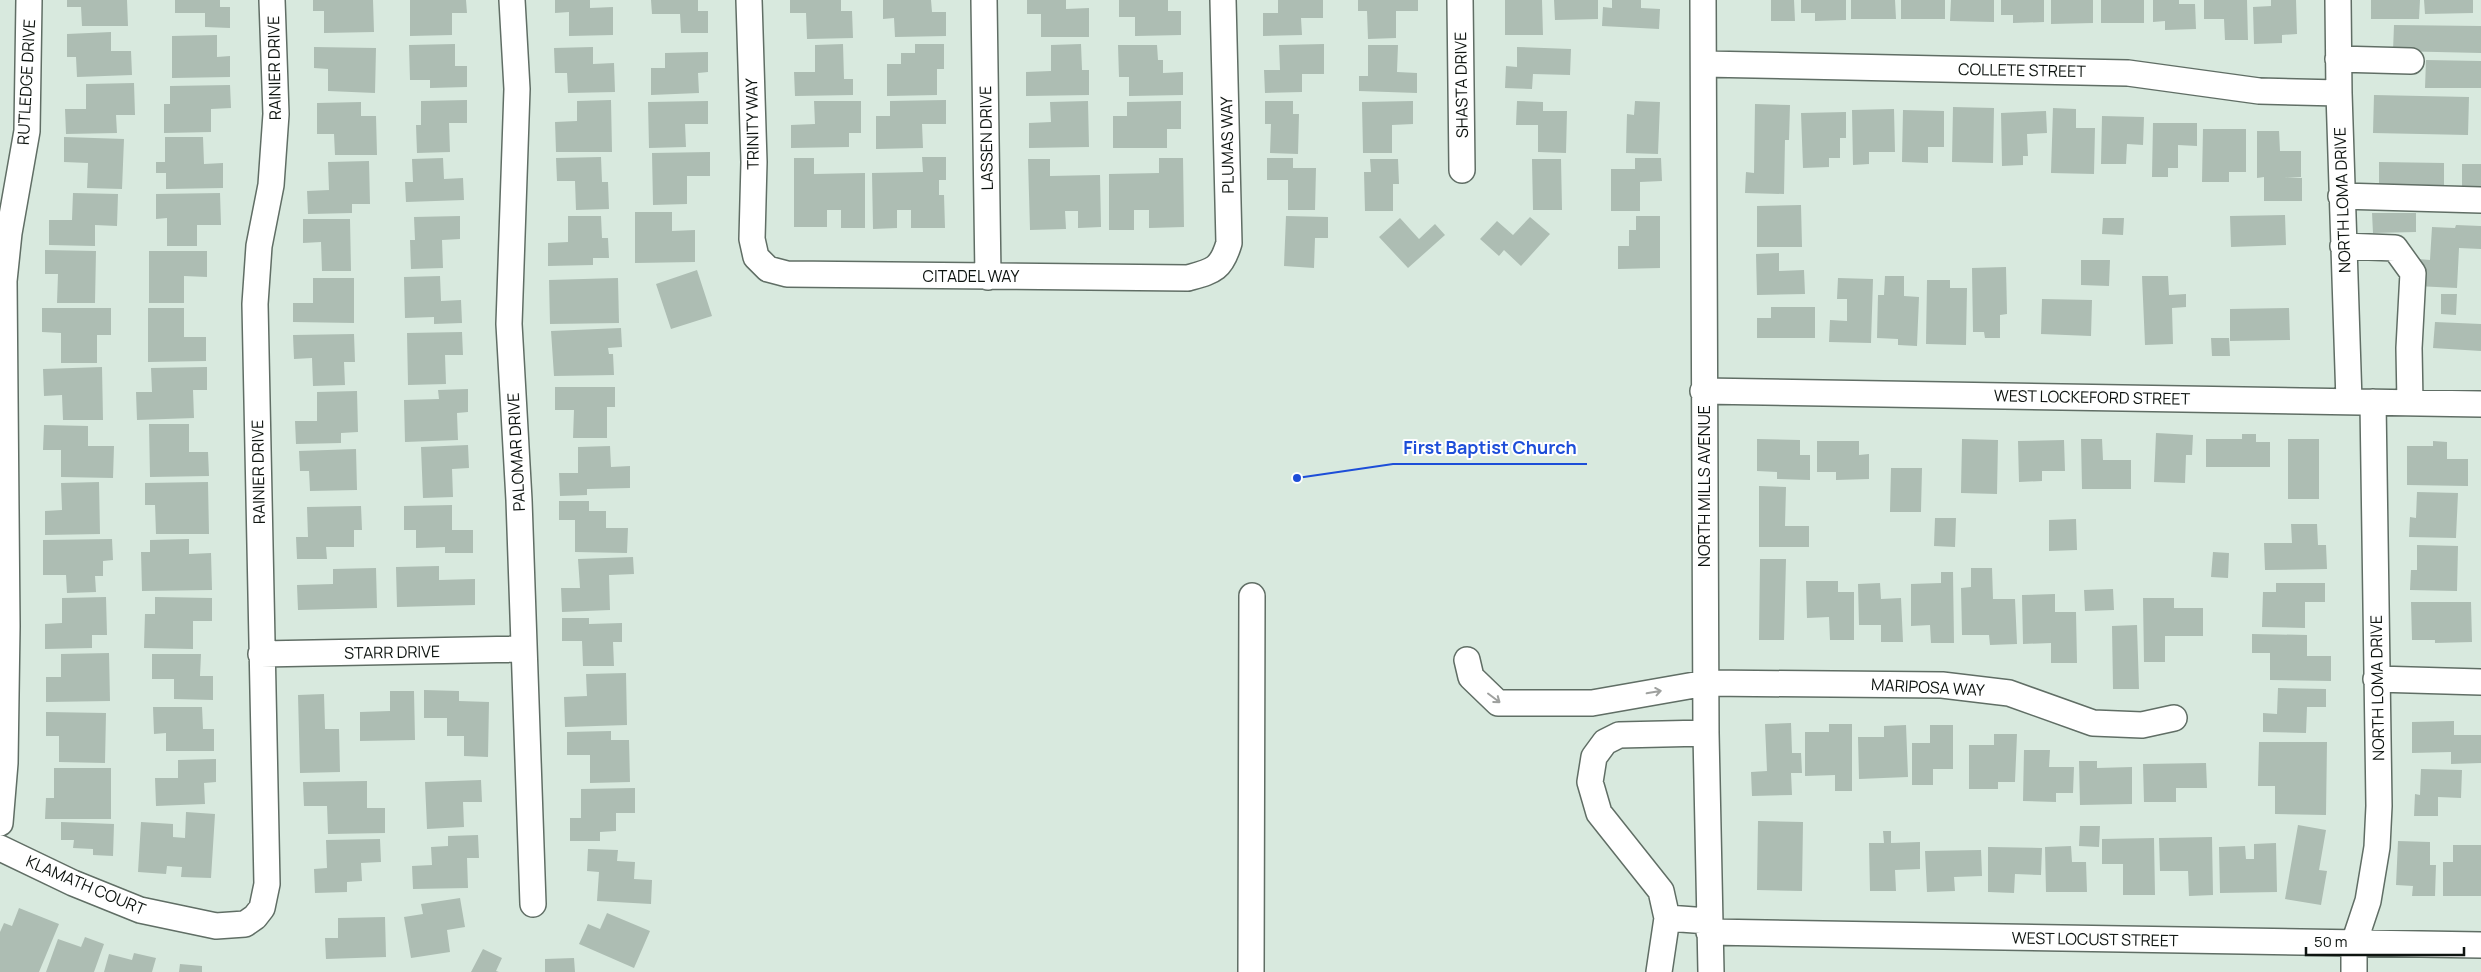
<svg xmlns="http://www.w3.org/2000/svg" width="2481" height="972" font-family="Manrope,sans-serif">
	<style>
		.building { fill: #adbdb3 }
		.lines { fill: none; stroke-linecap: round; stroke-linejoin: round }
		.minor-casing { stroke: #606e65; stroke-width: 28 }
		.minor { stroke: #fff; stroke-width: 25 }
		.oneway { stroke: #9fa19f }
		.labels { text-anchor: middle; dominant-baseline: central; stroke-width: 4; stroke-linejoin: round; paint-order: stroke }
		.street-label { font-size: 16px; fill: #0e1410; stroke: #fff }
		.leader { fill: none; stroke: #1d4ed8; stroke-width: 2 }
		.callout-dot { fill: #1d4ed8; stroke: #fff; stroke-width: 2 }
		.callout-label { font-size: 18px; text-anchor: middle; font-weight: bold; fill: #1d4ed8; stroke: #fff; stroke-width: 4; stroke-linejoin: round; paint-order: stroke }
	</style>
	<rect width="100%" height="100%" fill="#d8e9de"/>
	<path class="building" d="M67,0H127L128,26H82L81,7H67Z
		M175,0H220V7H230V28L205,27V13H175Z
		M313,0H373L374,32L324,33V11H313Z
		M410,0H466L467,13H452V35L410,36Z
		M555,0H590V8L613,7V35L569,36V12L555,13Z
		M651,0H698V11H708V33H681L680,14H652Z
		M790,0H841V11H852L853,38L807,39L806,13H790Z
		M883,0H931L932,12H946V36L895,37L894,18L883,19Z
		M1027,0H1066V9L1089,8V37H1041V14H1027Z
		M1119,0H1168V11H1181V35L1135,36V17H1119Z
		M1278,0H1323V18H1301L1302,35L1263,36V13H1278Z
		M1358,0H1418V11H1396V38L1368,39L1367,11H1358Z
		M1505,0H1542L1543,35H1505Z
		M1554,0H1598V19L1555,20Z
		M1612,0H1641V8L1660,9L1659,29L1602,26L1603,7L1612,8Z
		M1771,0H1794L1795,21H1771Z
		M1801,0H1846V20L1815,21V13H1801Z
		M1851,0H1895L1896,19H1851Z
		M1901,0H1945V19H1901Z
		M1951,0H1994V22L1950,21Z
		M2001,0H2044V22L2013,23V15H2001Z
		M2051,0H2093V23L2051,24Z
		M2101,0H2144V23H2101Z
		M2153,0H2179V4H2195L2196,29L2165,30V21L2153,22Z
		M2204,0H2247L2248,40H2225L2224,19H2204Z
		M2271,0H2296L2297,34L2282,35V43L2254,44L2253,7L2271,6Z
		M2371,0H2420L2419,19H2371Z
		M2424,0H2473V13L2425,14Z
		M2394,25L2481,26V53L2393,51Z
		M111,32V51H131L132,75L77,77L76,57H67V34Z
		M217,35V57L230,56V77L172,78V36Z
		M455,44V66H467V87L430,88V80H410L409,45Z
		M843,44L844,79H853V95L795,96L794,72H815V45Z
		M915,44H944V69H937V95L887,96V64H901V53H915Z
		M1081,44L1082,70H1089V95L1026,96V72L1051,71V45Z
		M1324,44V74H1302V92L1265,93L1264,70H1280L1279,45Z
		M1118,45H1157L1158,60H1163V73L1183,72V95L1129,96V77H1119Z
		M1368,45H1398L1397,72L1417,73V93L1359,91V76H1368Z
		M314,47L376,48L375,93L328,91V69L314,68Z
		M593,47V64L614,63L615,92L568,93L567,73H555L554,48Z
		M1517,47L1571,49L1570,75L1533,74L1532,89L1505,88L1506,66L1517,67Z
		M708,52V72L698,73L699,93L651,95V68H665V53Z
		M2426,60L2481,61V88H2425Z
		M134,83L135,115H116L117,133L66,134L65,109H86V84Z
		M230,85L231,108L211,109V132L164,133V104H170V86Z
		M2374,95L2469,97L2468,135L2373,133Z
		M467,100V123H449L450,152L417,153L416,125H421V101Z
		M611,100L612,152H556L555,122L577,121V101Z
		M946,100V124H922L923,148L876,149V116H890V101Z
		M708,101V124H685L686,147L649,148L648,102Z
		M814,101H861V133H849V147L791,148V125L815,124Z
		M1088,101L1089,147L1029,148V123L1051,122L1050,102Z
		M1181,101V129H1167V148H1113V116H1127V102Z
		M1265,101H1293V114H1299L1298,154L1270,153L1271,124H1265Z
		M1413,101V124L1392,125V153H1363L1362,102Z
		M1517,101L1543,102V111H1567L1566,153L1538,152V125H1516Z
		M1635,101L1660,102L1658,154L1626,153L1627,114L1634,115Z
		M361,102V116H376L377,155H335L334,134H317V103Z
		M1755,104L1790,105L1789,140H1785L1784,194L1745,193L1746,172L1754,173Z
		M1953,107L1994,108L1993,163L1952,162Z
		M2053,108L2076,109V128H2095L2094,174L2051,173Z
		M1894,109L1895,152H1869V164L1853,165L1852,110Z
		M1903,110L1944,111V147H1928V163L1902,162Z
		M2046,111L2047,133L2027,134L2028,156H2023V165L2002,166L2001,113Z
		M1846,112V138H1840V158H1829V167L1803,168L1801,113Z
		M2102,116L2144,117L2143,145L2127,144L2126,164H2101Z
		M2153,123H2197V146L2178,145V168H2168V177H2152Z
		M2203,129H2246V172H2229V182H2202Z
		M2257,131H2279L2280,151H2301V177L2284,178H2302V201H2264V177L2257,178Z
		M64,137L124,139L122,189L87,188L88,163L64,162Z
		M165,137H203L204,164L223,163V188L166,189V173H156V162H165Z
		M710,152V176H687V204L653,205L652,153Z
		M601,157L602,182H608L609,209L576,210L575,181H557L556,158Z
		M922,157H946V180H939V195H944L945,228H911V210H897V228L873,229L872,173L923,172Z
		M443,158L444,179L463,178L464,200L406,202L405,182H413L412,159Z
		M794,158H814V174L865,173V228H841V210H827V227H794Z
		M1159,158H1183L1184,227L1149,228V210H1134V230H1109V174L1159,173Z
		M1267,158H1293V168H1316L1315,210H1288V180H1267Z
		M1635,158H1661L1662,181L1640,182V211H1611V169H1635Z
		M1028,159H1050V176L1100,175L1101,227L1078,228V211H1065L1066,229L1030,230Z
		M1370,159H1398L1399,184H1393V211H1365L1364,172H1371Z
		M1532,159H1561L1562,210H1533Z
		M369,161L370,204H352V213L308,214L307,191L329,190L328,162Z
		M2379,162L2444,163V188L2379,187Z
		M2462,164H2481V188H2462Z
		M73,193L118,194L117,226L95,225V246L49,245V220H72Z
		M220,193L221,225H197V246H167V218L156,219V194Z
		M1801,205L1802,247H1757V206Z
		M635,212H672V231L695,230V262L635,263Z
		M2372,213H2416V232L2373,233Z
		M2285,215L2286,245L2231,247L2230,216Z
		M460,216V239L442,240L443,268L411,269L410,240H415L414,217Z
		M568,216H601L602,238H608L609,258H593V265L548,266V243L568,242Z
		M1286,216L1328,217V238H1315L1314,268L1284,266Z
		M1636,216H1660V268L1618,269V246H1629V230H1636Z
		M1530,217L1550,234L1521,266L1504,250L1499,256L1480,239L1497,221L1513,235Z
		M1400,218L1419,239L1435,224L1445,235L1408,268L1379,237Z
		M2103,218H2124L2123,235L2102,234Z
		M303,219H350L351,271H322L321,242L303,243Z
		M2456,225L2481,226V249L2459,248L2457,288L2416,286L2418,259L2430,260L2432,227L2455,228Z
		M45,250L96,251L95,303H57L58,274H45Z
		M149,251H207V277L184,276V303H149Z
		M1779,253V271L1804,270L1805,294L1757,295L1756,254Z
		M2081,260H2110L2109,286L2081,285Z
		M2006,267L2007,314L2000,315V338H1985L1984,332H1973L1972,268Z
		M697,270L712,316L671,329L656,284Z
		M440,276L441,301L461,300L462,323L434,324V317L405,318L404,277Z
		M1885,276H1904V296L1919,297L1917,346L1898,345V339L1877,338L1878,295H1884Z
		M2142,276H2168L2169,295L2186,294V307L2172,308L2173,344L2145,345Z
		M313,278H354V323L293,322V303H313Z
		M618,278L619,323L550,324L549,280Z
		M1838,278L1873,279L1871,343L1829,342L1830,320L1847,321V299H1837Z
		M1927,280H1950V288H1967L1966,345L1926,344Z
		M2441,294H2457L2456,315L2441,314Z
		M2042,299L2092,300L2091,336L2041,334Z
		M1771,307H1815V338H1757V318H1771Z
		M42,308H111V335H97V363H61V333L42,332Z
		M148,308H184V337H206V361L148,362Z
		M2289,308L2290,340L2230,341V309Z
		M2435,322L2481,324V351L2433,348Z
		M621,328L622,347L608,348L609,354H613L614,375L554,376L551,331Z
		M462,332L463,355H445L446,384L408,385L407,333Z
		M354,334L355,362H344L345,385L313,386L312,358L294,359L293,335Z
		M2211,338H2229L2230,356H2212Z
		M102,367L103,420H63L62,395L44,396L43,369Z
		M207,367V390H193L194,418L137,420L136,392H152L151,368Z
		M555,387H615V407H607V438H573L574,410H555Z
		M468,389V412L457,413L458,440L405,442L404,400L439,399L438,390Z
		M357,391L358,432L341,433V443L296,444L295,421H317V392Z
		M149,424H189V452H208L209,476L150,477Z
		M44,425L88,426V446H114L113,478L61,477V450H43Z
		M2156,433L2193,435L2192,455H2186L2185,483L2154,482Z
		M2242,434H2256V442H2270V467H2206V439H2242Z
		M1757,439L1800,440V455H1810V480L1777,479V472L1757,471Z
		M1962,439L1998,440L1997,494L1961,493Z
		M2081,439H2102L2103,460H2131V489H2082Z
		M2288,439H2319V499H2288Z
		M2064,440L2065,471H2042V481L2019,482L2018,441Z
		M1817,441H1859V455L1869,454V479L1836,480V472H1817Z
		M2433,441L2447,442V459H2468V486L2407,485V446H2433Z
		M468,445L469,468L452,469L453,497L423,498L421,447Z
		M610,446L611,467L630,466V488L587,489V495L560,496L559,473H578V447Z
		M356,449L357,490L310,491L309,471H300L299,451Z
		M1891,468H1922L1921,512H1890Z
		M99,482L100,534L45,535V511L62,510L61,483Z
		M208,482L209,534H156L155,505H145V483Z
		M1759,486L1786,487L1785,526H1809V547H1759Z
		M2417,492L2458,493L2456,538L2409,537L2410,517L2416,518Z
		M559,501H589V511H606V528H628L627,553L575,552V520H559Z
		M452,505V530H473V553H445V547L416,548V530H404V506Z
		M361,506L362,530H354V547H326L327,559H297L296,537H308L307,507Z
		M1935,518H1956L1955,547L1934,546Z
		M2076,519L2077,550L2049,551V520Z
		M2291,524H2317L2318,545H2326L2327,569L2265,570L2264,543H2292Z
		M112,539L113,560L103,561V576H95L96,592L67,593L66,575H43V540Z
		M189,539V554L211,553L212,590L142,591L141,552H150V540Z
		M2417,545L2458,546L2457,591L2410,590L2411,570H2417Z
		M2213,552L2229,553L2228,578L2211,577Z
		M633,557L634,574L609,575L610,610L562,612L561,588H580L578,559Z
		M1760,559H1786L1784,640H1759Z
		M439,566V580L475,579V605L397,607L396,567Z
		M376,568L377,608L298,610L297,585L333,584V569Z
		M1971,568H1992L1993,599H2015L2017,644L1990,645L1989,635H1962L1961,588L1971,587Z
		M1941,572H1953L1954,643H1931L1930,625L1911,626V584L1941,583Z
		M1806,581H1838V592H1854V640H1830L1829,617L1807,618Z
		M1880,583L1881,599L1901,598L1903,642H1881V625H1859L1858,584Z
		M2276,583H2325V602H2305V628L2262,627L2263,592H2276Z
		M2113,589L2114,610L2085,611L2084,590Z
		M2055,594V612H2076L2077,663H2051V643L2023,644L2022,595Z
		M106,597L107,635H92V648L45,649V624L62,623V598Z
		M155,597L212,598V621H193V649L144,648L145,614H155Z
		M2143,598H2174V608H2203V636H2165V662H2144Z
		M2411,602H2471L2472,642L2435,643V640H2412Z
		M562,618H589V624L622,623V642H613L614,666H583L582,641H562Z
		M2137,625L2139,689H2113L2112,626Z
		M2252,634L2307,635V656H2331V681L2270,680V653H2252Z
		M109,653L110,701L46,702V677H61V654Z
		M152,654H201L200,676H213V700L174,699V679H152Z
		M626,673L627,725L565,727L564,697L587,696L586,674Z
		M2278,688L2326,689V707H2307L2306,733L2263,732V713L2277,714Z
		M424,690L459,691V701L489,702L488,757L464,756V736H447V718H424Z
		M390,691H414L415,740L360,741V712L390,711Z
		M324,694L325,729H339L340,772L300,773L298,695Z
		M153,707H202L203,729H214V751H166V733L154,734Z
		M46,712L106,713L105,763L59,762V736H46Z
		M2454,721V735H2481V763L2451,764V752L2412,753V722Z
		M1791,723L1792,753H1801L1802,773H1791L1792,795L1752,796L1751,772L1767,771L1765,724Z
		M1829,724H1852V791H1835V775L1805,776V732H1829Z
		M1906,725L1908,777L1859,779L1858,737H1884V726Z
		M1930,725H1953V769H1933V785H1912V743H1930Z
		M611,731V740H629L630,782L590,783V755H567V732Z
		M1994,734H2017L2015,782H1998V789H1969V745H1994Z
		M2259,742H2327L2326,815L2275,814V786H2258Z
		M2024,750H2050L2049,767H2074L2073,793H2056V802L2023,801Z
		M216,759V782L204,783L205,804L156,806L155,778H178V760Z
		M2079,761H2097V768L2132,767V804L2080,805Z
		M2206,763L2207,788H2176V802H2144L2143,764Z
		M54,768H111V819H45L46,798H54Z
		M2421,769L2462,770L2461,798L2438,797V816H2414L2415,794L2420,795Z
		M481,780L482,802H463L464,827L427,829L425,782Z
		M367,781V808H385V833L328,834L327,806H304L303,782Z
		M635,788V813H616V831L600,832V841H570V818H581V789Z
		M186,812L215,814L211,878L181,877L182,867L167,866L166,874L138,872L141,822L173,824V837L185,838Z
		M1758,821L1803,822L1802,891L1757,890Z
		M61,822L114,824L113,856L93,855V849L73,848L74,840H61Z
		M2298,825L2326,830L2319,870L2327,871L2321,905L2285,899Z
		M2080,826H2100L2099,847L2079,846Z
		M1883,831H1891V843L1920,842V869L1895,870L1896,891H1870L1869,843H1884Z
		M478,835L479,858H467L468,888L413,889L412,866L432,865L431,847L448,846V836Z
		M2212,837L2213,895L2189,896L2188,871H2160L2159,838Z
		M2154,838L2155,895H2123V864H2102V839Z
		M380,839L381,862L361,863L362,881L347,882V892L315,893L314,869L327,868L326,840Z
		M2398,841L2430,842V865H2436L2435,896H2412L2413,886L2396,885Z
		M2276,843L2277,892L2220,893L2219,847L2245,846L2246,859H2254V844Z
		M2453,845H2481V896H2443V862H2453Z
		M2071,846L2072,862H2086L2087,892H2046L2045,847Z
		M1988,847L2042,848L2041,875L2015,874L2014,893L1988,892Z
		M588,849L618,850L617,861L635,862L634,879L652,880L651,904L597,901L599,872L587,871Z
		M1981,850L1982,876L1954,877L1955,891L1927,892L1925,851Z
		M460,898L465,927L447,930L450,952L411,958L404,917L423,914L421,904Z
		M19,908L59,924L39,972H0V932L4,923L12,926Z
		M607,913L650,931L634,968L579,944L588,924L600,929Z
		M385,917L386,957L326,959L325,938H338V918Z
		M85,937L104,944L94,972H46L58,939L81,947Z
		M483,949L502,958L496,971L499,972H471Z
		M134,953L156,958L152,972H104L109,954L132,960Z
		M574,958L575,972H545V959Z
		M180,964L202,966V972H179Z"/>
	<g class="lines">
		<defs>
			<path id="minor" d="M512,0L517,89L509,324L519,500L533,904
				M749,0L754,162L752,239L756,257L768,269L787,274L1188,278C1213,271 1221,270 1229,243L1223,0
				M984,0L988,277
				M1460,0L1462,170
				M1703,0L1706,733L1711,972
				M2338,0L2339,93L2349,401
				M2338,59L2411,61
				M1704,64L2128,73L2259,91L2339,93
				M2341,196L2481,200
				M2343,246L2395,248L2413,273L2409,348L2410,403
				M1703,391L2481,404
				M261,654L523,649
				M1467,660L1471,677L1498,703H1592L1706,683L1942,685L2009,693L2093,723L2142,725L2174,718
				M2376,679L2481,682
				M0,823L5,763L7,626L4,281L9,233L27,131L29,0
				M0,848L73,883L140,910L216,926L245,924L255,917L262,908L267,884L255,304L259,246L271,185L276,114L272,0
				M1667,918L1708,921
				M1709,932L2481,945
				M1251,972L1252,596
				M1659,972L1667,918L1661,891L1599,813L1590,782L1594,757L1605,742L1619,735L1706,733
				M2354,972V943L2368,901L2377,847L2379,806L2373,402"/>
		</defs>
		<use href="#minor" class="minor-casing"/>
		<use href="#minor" class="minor"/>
	</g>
	<defs><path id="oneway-shaft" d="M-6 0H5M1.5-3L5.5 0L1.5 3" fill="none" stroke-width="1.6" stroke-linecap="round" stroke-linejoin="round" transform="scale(1.25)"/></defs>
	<g class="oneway">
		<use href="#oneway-shaft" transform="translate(1654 692) rotate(-10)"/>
		<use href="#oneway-shaft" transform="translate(1494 698) rotate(37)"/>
	</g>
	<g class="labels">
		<g class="street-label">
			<text transform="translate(274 68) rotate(-91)">RAINIER DRIVE</text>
			<text transform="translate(2022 70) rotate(1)">COLLETE STREET</text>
			<text transform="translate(26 82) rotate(-87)">RUTLEDGE DRIVE</text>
			<text transform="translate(1461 85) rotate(-91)">SHASTA DRIVE</text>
			<text transform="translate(752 124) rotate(-91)">TRINITY WAY</text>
			<text transform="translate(986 138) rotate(-91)">LASSEN DRIVE</text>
			<text transform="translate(1227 145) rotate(-91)">PLUMAS WAY</text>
			<text transform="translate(2342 200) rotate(-92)">NORTH LOMA DRIVE</text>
			<text x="971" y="276">CITADEL WAY</text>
			<text transform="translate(2092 397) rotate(1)">WEST LOCKEFORD STREET</text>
			<text transform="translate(516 452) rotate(-93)">PALOMAR DRIVE</text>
			<text transform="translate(258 472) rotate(-91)">RAINIER DRIVE</text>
			<text transform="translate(1704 486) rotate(-90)">NORTH MILLS AVENUE</text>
			<text transform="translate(392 652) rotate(-1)">STARR DRIVE</text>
			<text transform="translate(1928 687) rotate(3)">MARIPOSA WAY</text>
			<text transform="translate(2377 688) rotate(-91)">NORTH LOMA DRIVE</text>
			<text transform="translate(86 885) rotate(23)">KLAMATH COURT</text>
			<text transform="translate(2095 939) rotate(1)">WEST LOCUST STREET</text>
		</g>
	</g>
	<path class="leader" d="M1297 478L1393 464H1587"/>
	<circle class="callout-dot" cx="1297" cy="478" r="5"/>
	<g class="callout-label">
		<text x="1490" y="454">First Baptist Church</text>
	</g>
	<path d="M2306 947v8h158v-8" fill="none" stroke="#0e1410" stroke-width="2.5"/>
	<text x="2314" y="947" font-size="15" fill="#0e1410" stroke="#ffffff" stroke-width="4" paint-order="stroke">50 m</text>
</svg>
